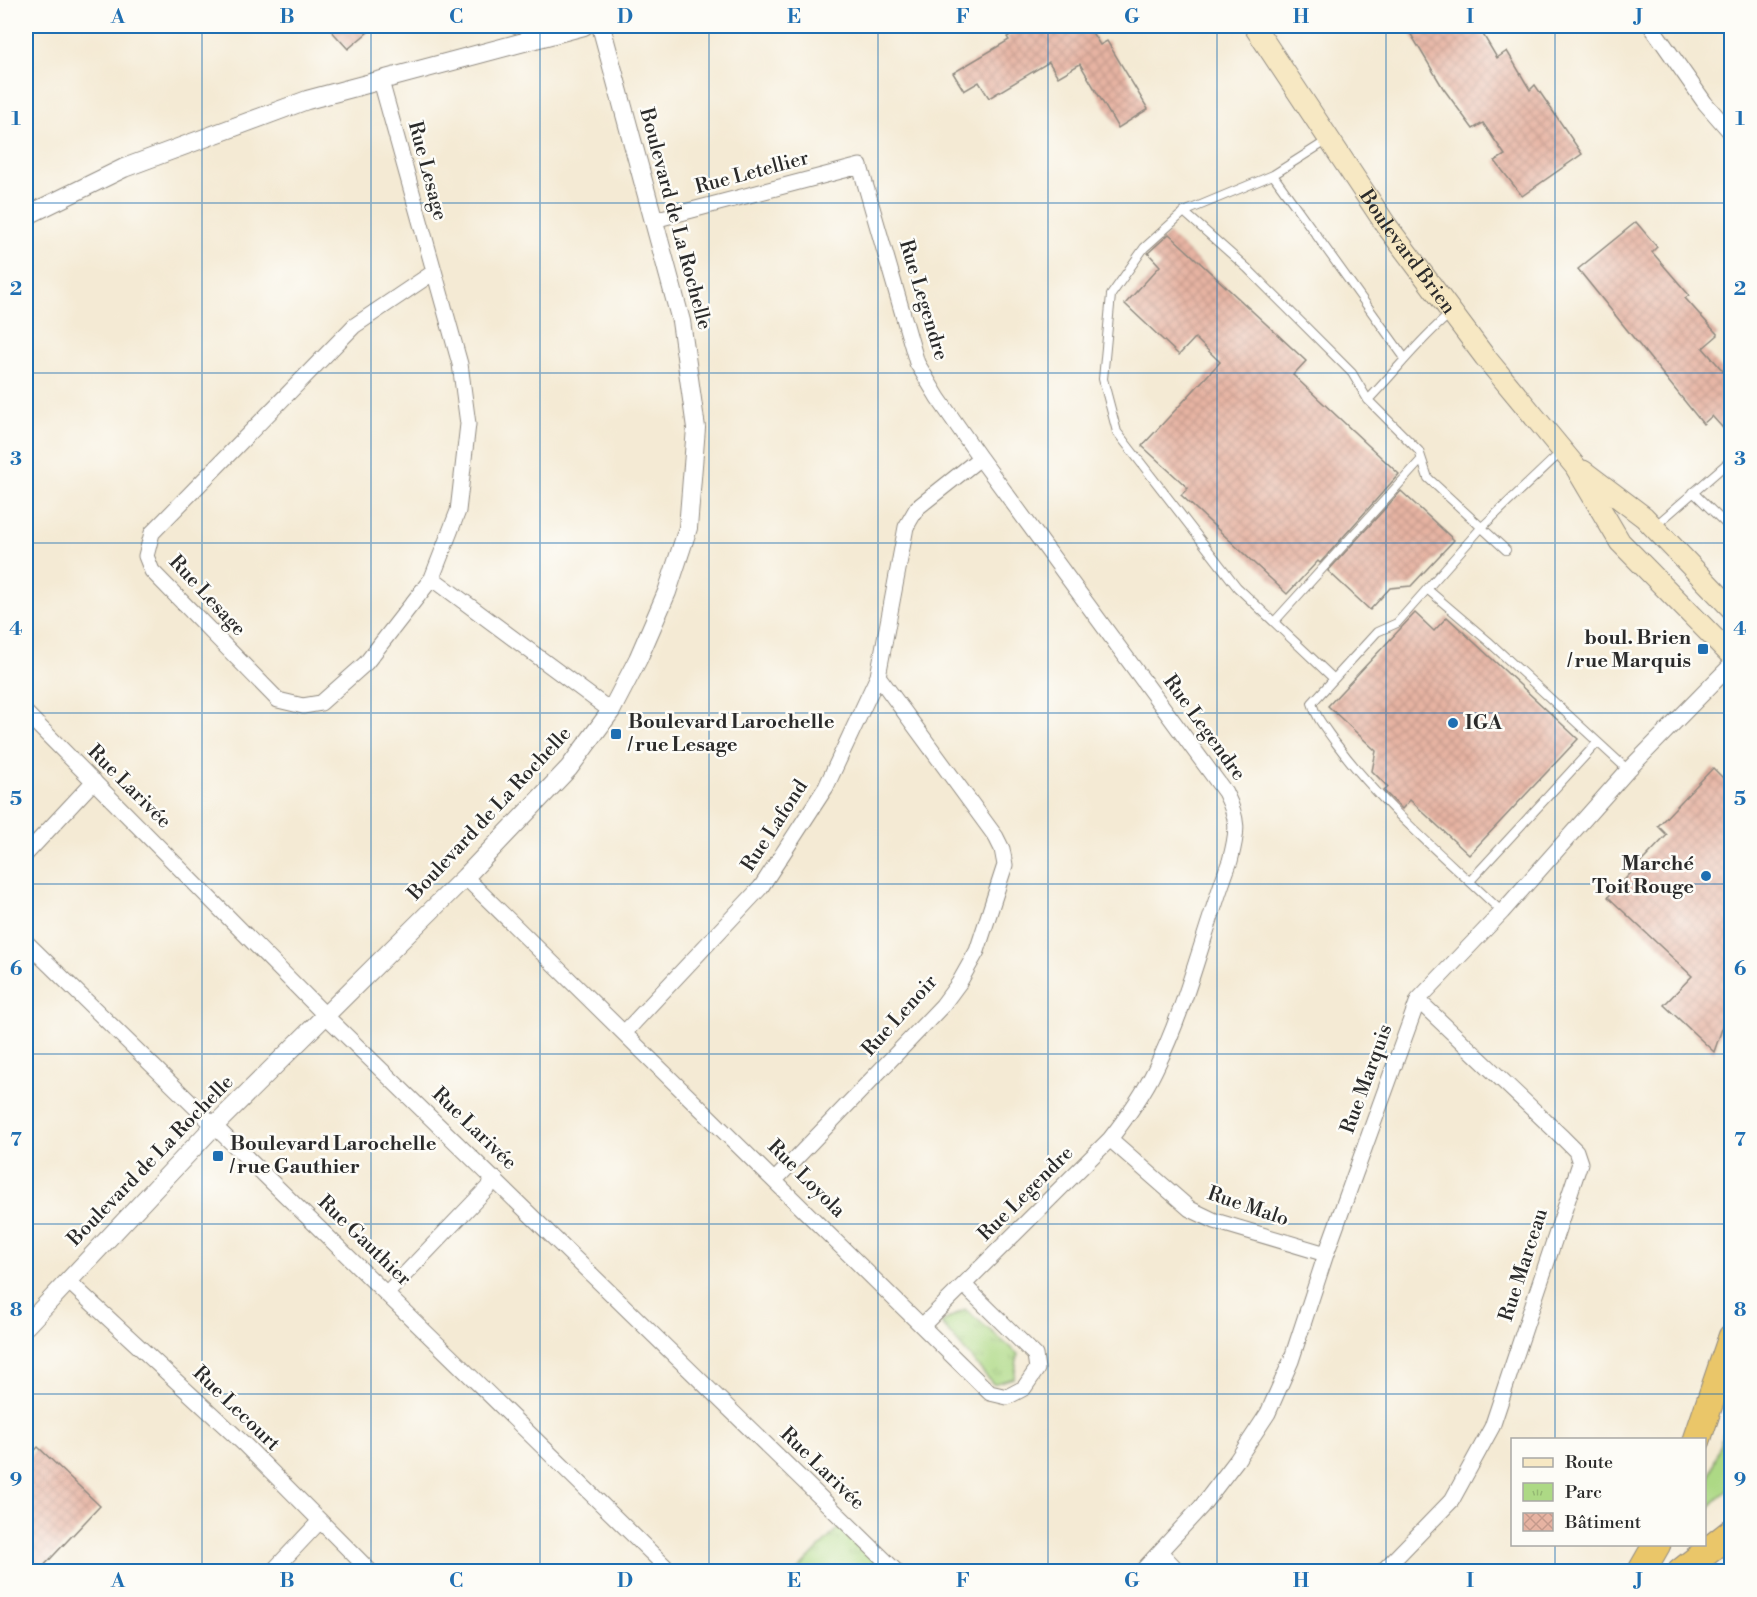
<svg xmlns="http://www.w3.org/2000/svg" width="1757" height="1597" font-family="'Libre Bodoni',serif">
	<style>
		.green { fill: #add985; stroke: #6c8258; stroke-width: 1.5 }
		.park { fill: url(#park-tufts); stroke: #6c8258; stroke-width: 1.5 }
		.building { fill: url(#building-cross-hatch) }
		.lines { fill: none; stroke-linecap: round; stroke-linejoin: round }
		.service-casing { stroke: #908a80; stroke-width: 10 }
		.minor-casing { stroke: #908a80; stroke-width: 17 }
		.tertiary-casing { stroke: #908a80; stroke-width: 20 }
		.secondary-casing { stroke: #908a80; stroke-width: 23 }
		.motorway-casing { stroke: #908a80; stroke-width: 29 }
		.service { stroke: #fff; stroke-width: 8 }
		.minor { stroke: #fff; stroke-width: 15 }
		.tertiary { stroke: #fff; stroke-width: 18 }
		.secondary { stroke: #f7e8c3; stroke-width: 21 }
		.motorway { stroke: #eac669; stroke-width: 27 }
		.grid { fill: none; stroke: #1f6fb2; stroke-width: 1.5; stroke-opacity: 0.55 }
		.poi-dot { fill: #1f6fb2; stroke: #fdfcf7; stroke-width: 2 }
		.labels { text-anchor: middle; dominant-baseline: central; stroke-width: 5; stroke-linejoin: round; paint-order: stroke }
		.street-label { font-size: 20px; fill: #2b2b2b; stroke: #fdfcf7 }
		.poi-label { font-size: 20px; font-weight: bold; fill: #2b2b2b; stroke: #fdfcf7; text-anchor: start }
		.neatline { fill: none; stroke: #1f6fb2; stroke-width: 2 }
		.grid-label { font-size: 20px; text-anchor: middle; font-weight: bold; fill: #1f6fb2 }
	</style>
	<defs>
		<pattern id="park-tufts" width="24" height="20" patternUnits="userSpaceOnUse" patternTransform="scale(1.5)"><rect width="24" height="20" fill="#add985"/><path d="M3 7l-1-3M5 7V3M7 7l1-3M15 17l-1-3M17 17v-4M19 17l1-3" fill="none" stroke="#95ba73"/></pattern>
		<pattern id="building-cross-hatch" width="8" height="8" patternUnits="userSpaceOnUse" patternTransform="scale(1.5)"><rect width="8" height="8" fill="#e6b3a2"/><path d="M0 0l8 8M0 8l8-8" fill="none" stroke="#c59a8c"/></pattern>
	</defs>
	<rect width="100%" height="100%" fill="#fdfcf7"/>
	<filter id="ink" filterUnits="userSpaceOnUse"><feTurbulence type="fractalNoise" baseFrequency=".0167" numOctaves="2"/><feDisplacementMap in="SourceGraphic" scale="12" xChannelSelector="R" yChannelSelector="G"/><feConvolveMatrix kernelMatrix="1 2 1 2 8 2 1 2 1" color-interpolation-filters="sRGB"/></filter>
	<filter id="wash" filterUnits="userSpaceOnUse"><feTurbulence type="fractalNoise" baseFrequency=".008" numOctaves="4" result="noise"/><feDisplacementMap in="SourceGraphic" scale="24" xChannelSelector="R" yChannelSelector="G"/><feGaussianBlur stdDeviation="1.35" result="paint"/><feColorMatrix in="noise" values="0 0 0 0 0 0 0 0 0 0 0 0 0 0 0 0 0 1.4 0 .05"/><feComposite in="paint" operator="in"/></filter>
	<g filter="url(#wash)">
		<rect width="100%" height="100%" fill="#f4ead4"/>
		<path class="green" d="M1731,1408V1486L1705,1511V1492Z"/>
		<path class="park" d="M965,1309L1018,1354L1014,1378L993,1384L941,1323Z
			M845,1521L897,1572H796Z"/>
		<g id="blocks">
			<path class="building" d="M327,26H375L348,49Z
				M1025,26H1088L1100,45L1107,41L1148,109L1118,128L1080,64L1058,77L1049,62L989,98L979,82L964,91L953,73L1009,40L1007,37Z
				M1419,26H1478L1497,58L1507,51L1530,90L1535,85L1582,154L1522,196L1495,161L1505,155L1483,123L1473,129L1443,88L1409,31Z
				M1636,222L1657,247L1652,252L1689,295L1685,298L1718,335L1703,348L1731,380V437L1712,416L1703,424L1578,269Z
				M1169,234L1306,361L1293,375L1399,474L1320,563L1318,561L1287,594L1181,495L1188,488L1142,446L1220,362L1195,338L1179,355L1125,304L1160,266L1148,253Z
				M1401,491L1454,540L1411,586L1390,588L1370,610L1328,571Z
				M1415,613L1434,631L1447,617L1578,739L1469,855L1410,800L1402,809L1384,791L1388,787L1372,771L1376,751L1328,706Z
				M1713,768L1731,786V1003L1714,1052L1664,1005L1692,976L1608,897L1667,835L1658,826Z
				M38,1447L100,1506L38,1572H26V1460Z"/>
		</g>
	</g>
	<g filter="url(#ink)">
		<use href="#blocks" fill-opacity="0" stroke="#908a80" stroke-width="1.5"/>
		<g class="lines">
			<defs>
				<path id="service" d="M1328,140L1273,175L1184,212L1247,268L1352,373L1368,400L1419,451L1428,478L1506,550
					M1273,175L1404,357
					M1184,212L1144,248L1111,295L1103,379L1117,432L1237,587L1334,679L1377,632L1397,623L1481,528L1561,452
					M1368,400C1396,371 1419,340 1450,314
					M1693,492L1732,530
					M1655,526L1732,459
					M1427,589L1488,641L1628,770
					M1274,622L1421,460
					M1334,679L1312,703C1316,718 1326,729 1335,742C1382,806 1445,857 1502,912
					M1470,881L1597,743"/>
				<path id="minor" d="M528,26L529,40
					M1651,26L1705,103L1732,134
					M381,81L460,364L468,424L458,511L432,578L366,663L321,703L303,706L278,700L152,571L146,556L152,533L354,326L434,272
					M654,220L860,166L917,363L938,398L980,458L1225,792C1239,820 1238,831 1230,861C1204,929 1188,1004 1155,1070C1143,1095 1127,1117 1110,1139L923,1325
					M432,578L611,711
					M26,713L326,1016L897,1572
					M26,854L94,781
					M465,877L990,1393L1007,1397L1024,1388L1037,1369L1035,1355L964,1285
					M26,942L671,1572
					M625,1032L761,887L826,787L878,676L906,527L917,508L980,458
					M1110,1139L1190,1209L1215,1221L1326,1254
					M776,1179L942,1006L959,983L977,951L1005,865L1002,849L996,837L878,676
					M68,1281L243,1443L371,1572
					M387,1293L496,1179
					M1160,1552L1179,1572
					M272,1572L319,1522
					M1141,1572L1201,1507L1237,1460L1268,1413L1291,1361L1326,1254L1418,1000L1502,912L1628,770L1732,664
					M1382,1572L1452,1500L1492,1427L1580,1163L1576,1151L1563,1138L1418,1000"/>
				<path id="tertiary" d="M26,216L124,168L307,100L584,26
					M26,1326L214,1126L465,877L569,768L611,711L638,659L667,592L688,528L696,428L681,321L601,26"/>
				<g id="secondary">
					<path id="s1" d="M1254,26L1386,225L1485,357L1575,466L1620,542L1732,656"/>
					<path d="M1583,471L1644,517L1732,609"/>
				</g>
				<path id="motorway" d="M1697,1440L1732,1337
					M1641,1572L1657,1544
					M1681,1572L1732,1532"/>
			</defs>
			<use href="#service" class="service-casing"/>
			<use href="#minor" class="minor-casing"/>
			<use href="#tertiary" class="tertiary-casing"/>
			<use href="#secondary" class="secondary-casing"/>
			<use href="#motorway" class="motorway-casing"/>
			<use href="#service" class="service"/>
			<use href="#minor" class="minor"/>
			<use href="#tertiary" class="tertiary"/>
			<use href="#secondary" class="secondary"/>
			<use href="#motorway" class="motorway"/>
		</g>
	</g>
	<path class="grid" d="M202,26V1572M371,26V1572M540,26V1572M709,26V1572M878,26V1572M1048,26V1572M1217,26V1572M1386,26V1572M1555,26V1440M26,203H1732M26,373H1732M26,543H1732M26,713H1732M26,884H1732M26,1054H1732M26,1224H1732M26,1394H1732M1555,1544V1572"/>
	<g class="poi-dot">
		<rect x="1697" y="643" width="12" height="12" rx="3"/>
		<circle cx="1453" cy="723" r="6"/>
		<rect x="610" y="728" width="12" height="12" rx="3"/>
		<circle cx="1706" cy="876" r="6"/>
		<rect x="212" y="1150" width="12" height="12" rx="3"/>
	</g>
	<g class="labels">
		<g class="street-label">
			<text transform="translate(427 171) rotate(75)">Rue Lesage</text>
			<text transform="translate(752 173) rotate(-15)">Rue Letellier</text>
			<text transform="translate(675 219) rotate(75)">Boulevard de La Rochelle</text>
			<text stroke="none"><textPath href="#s1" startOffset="273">Boulevard Brien</textPath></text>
			<text transform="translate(923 300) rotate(73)">Rue Legendre</text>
			<text transform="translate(207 596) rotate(47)">Rue Lesage</text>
			<text transform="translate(1204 728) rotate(54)">Rue Legendre</text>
			<text transform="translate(129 787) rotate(45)">Rue Larivée</text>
			<text transform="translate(490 814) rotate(-47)">Boulevard de La Rochelle</text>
			<text transform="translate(775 826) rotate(-57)">Rue Lafond</text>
			<text transform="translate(900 1016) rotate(-48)">Rue Lenoir</text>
			<text transform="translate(1367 1079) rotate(-70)">Rue Marquis</text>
			<text transform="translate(474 1129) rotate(44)">Rue Larivée</text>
			<text transform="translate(151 1161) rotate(-46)">Boulevard de La Rochelle</text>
			<text transform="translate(806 1179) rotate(45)">Rue Loyola</text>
			<text transform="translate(1026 1194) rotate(-45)">Rue Legendre</text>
			<text transform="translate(1248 1207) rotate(19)">Rue Malo</text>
			<text transform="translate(364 1241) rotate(44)">Rue Gauthier</text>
			<text transform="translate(1524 1265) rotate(-72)">Rue Marceau</text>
			<text transform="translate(236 1409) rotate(44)">Rue Lecourt</text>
			<text transform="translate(822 1469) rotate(44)">Rue Larivée</text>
		</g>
		<g class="poi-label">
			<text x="1691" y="638" text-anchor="end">boul. Brien<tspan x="1691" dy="23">/ rue Marquis</tspan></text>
			<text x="628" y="722">Boulevard Larochelle<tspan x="628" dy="23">/ rue Lesage</tspan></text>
			<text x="1465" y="723">IGA</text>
			<text x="1694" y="864" text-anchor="end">Marché<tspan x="1694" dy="23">Toit Rouge</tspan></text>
			<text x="230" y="1144">Boulevard Larochelle<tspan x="230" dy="23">/ rue Gauthier</tspan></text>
		</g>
	</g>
	<rect width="1757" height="1597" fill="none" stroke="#fdfcf7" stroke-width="66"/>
	<rect x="1511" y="1438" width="195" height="108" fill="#fdfcf7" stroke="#a9a8a5" stroke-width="1.5"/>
	<rect x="1523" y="1458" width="30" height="9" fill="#f7e8c3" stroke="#a9a8a5" stroke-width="1.5"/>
	<text x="1565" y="1468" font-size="18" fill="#2b2b2b">Route</text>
	<rect x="1523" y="1483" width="30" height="18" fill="url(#park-tufts)" stroke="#a9a8a5" stroke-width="1.5"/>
	<text x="1565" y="1498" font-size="18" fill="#2b2b2b">Parc</text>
	<rect x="1523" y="1513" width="30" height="18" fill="url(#building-cross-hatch)" stroke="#a9a8a5" stroke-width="1.5"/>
	<text x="1565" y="1528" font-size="18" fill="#2b2b2b">Bâtiment</text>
	<rect x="33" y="33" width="1691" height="1531" class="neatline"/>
	<g class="grid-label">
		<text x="118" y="23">A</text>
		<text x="287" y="23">B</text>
		<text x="456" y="23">C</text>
		<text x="625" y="23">D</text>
		<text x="794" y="23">E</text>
		<text x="963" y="23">F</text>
		<text x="1132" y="23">G</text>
		<text x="1301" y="23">H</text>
		<text x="1470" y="23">I</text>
		<text x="1639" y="23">J</text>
		<text x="16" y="125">1</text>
		<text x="1740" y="125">1</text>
		<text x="16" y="295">2</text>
		<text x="1740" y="295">2</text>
		<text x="16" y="465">3</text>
		<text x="1740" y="465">3</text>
		<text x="16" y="635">4</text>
		<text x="1740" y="635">4</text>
		<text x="16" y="805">5</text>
		<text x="1740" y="805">5</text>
		<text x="16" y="975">6</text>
		<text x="1740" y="975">6</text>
		<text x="16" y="1146">7</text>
		<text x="1740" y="1146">7</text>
		<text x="16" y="1316">8</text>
		<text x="1740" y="1316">8</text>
		<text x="16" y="1486">9</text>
		<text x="1740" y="1486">9</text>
		<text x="118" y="1587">A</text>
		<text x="287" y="1587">B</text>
		<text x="456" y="1587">C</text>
		<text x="625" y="1587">D</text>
		<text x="794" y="1587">E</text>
		<text x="963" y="1587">F</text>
		<text x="1132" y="1587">G</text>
		<text x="1301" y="1587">H</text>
		<text x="1470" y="1587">I</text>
		<text x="1639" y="1587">J</text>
	</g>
</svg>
